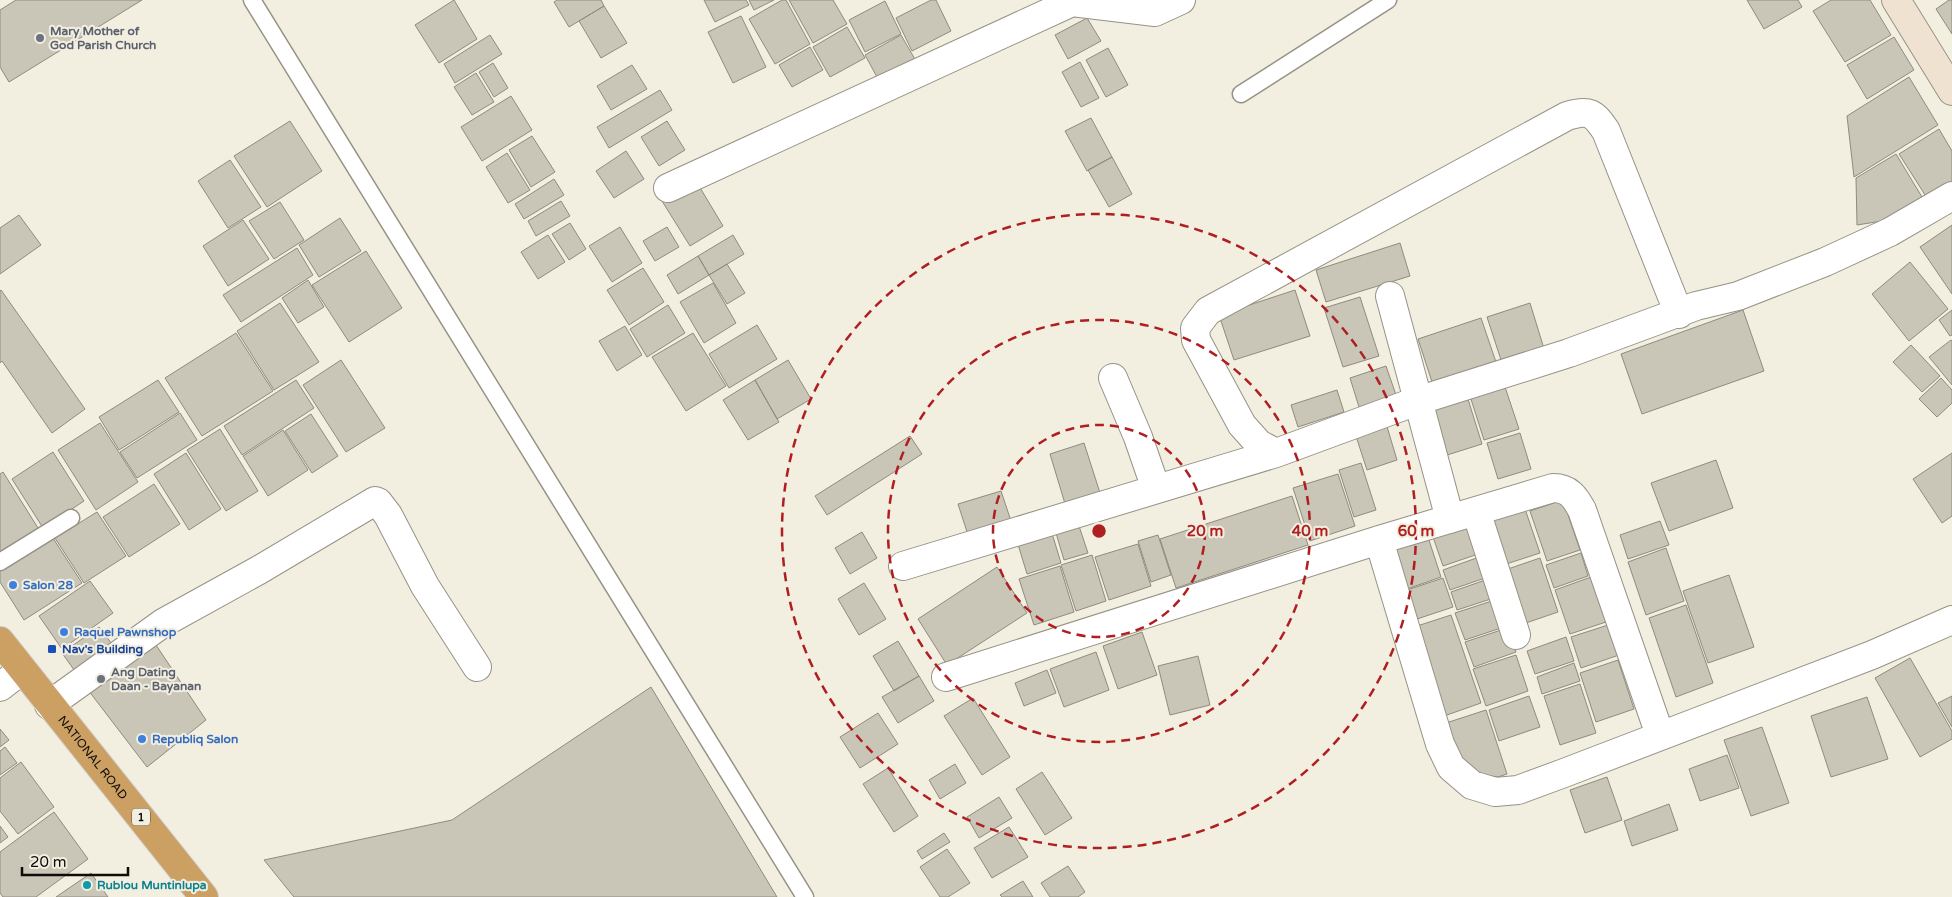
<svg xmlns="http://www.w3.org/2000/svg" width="1952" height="897" font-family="'Varela Round',sans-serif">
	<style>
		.building { fill: #c9c5b7; stroke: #8f8b7e }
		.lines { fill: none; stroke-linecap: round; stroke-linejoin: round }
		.lane-casing { stroke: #969285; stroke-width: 19 }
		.street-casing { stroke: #969285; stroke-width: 30 }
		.secondary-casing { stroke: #969285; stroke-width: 30 }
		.highway-casing { stroke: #cfcece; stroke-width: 30 }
		.lane { stroke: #fff; stroke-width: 16 }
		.street { stroke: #fff; stroke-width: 28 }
		.secondary { stroke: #f0e2d0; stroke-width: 28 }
		.highway { stroke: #cc9f62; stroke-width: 28 }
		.ring { fill: none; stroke: #af1e20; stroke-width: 2.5; stroke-dasharray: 9 6 }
		.worship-dot { fill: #6b7280; stroke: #f2eee0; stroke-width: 2 }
		.shop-dot { fill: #3f7fe0; stroke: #f2eee0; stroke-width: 2 }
		.transit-dot { fill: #1a4fb4; stroke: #f2eee0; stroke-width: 2 }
		.culture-dot { fill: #0f9aa8; stroke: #f2eee0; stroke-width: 2 }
		.labels { text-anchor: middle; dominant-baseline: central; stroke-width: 4; stroke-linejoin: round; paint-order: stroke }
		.shield { fill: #f2eee0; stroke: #525049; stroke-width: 1 }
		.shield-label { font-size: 11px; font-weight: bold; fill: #0e0c08 }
		.worship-label { font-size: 12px; font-weight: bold; fill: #5b616d; stroke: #f2eee0; text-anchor: start }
		.shop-label { font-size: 12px; font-weight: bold; fill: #366cbe; stroke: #f2eee0; text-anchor: start }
		.transit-label { font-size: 12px; font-weight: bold; fill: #164399; stroke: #f2eee0; text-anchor: start }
		.street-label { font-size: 12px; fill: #0e0c08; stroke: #f2eee0 }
		.culture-label { font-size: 12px; font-weight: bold; fill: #0d838f; stroke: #f2eee0; text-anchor: start }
		.centre { fill: #af1e20; stroke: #f2eee0; stroke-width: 2.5 }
		.ring-label { font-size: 15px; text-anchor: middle; font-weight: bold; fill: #af1e20; stroke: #f2eee0; stroke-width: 4; stroke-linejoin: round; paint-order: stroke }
	</style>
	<rect width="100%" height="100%" fill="#f2eee0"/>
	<path class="building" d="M16,0H142L9,82L0,67V10Z
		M454,0L477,39L439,63L415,25Z
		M557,0H601L604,6L569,27L554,2Z
		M704,0H746L749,5L715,22Z
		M749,0H774L754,10Z
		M782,0H786L810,44L775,64L749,19Z
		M789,0H833L847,24L813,43Z
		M931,0H936L951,31L912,51L896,18Z
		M1747,0H1798L1802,7L1764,29Z
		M1831,0H1870L1891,35L1845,62L1813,11Z
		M1949,0H1952V34L1936,9Z
		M885,1L901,34L865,52L849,20Z
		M604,6L627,43L601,58L579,21Z
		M741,16L766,67L733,83L708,32Z
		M1087,18L1101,41L1068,59L1055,35Z
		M847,27L865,58L830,77L813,47Z
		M490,35L502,54L455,83L444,64Z
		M901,35L920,68L883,88L865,55Z
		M1894,37L1914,70L1867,99L1847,65Z
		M810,47L823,70L792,87L779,65Z
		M1108,48L1128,85L1106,97L1086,60Z
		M1080,62L1099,98L1081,107L1062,72Z
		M493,63L508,88L494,97L479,72Z
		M632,65L647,89L611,110L597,86Z
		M476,73L494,102L472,115L454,87Z
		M1909,77L1938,125L1854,177L1847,116Z
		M660,90L672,110L609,148L597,127Z
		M511,96L532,130L482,161L461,127Z
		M1091,118L1112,157L1087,171L1065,131Z
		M290,121L322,171L267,207L234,156Z
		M667,121L685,150L659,166L641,137Z
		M1939,129L1952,151V183L1927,198L1899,154Z
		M532,136L555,172L531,187L509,150Z
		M626,151L644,179L614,198L596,171Z
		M507,153L530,190L508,203L486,167Z
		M1896,154L1922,197L1882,221L1857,225L1856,178Z
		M1112,157L1132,194L1109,207L1088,170Z
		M230,160L261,207L228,228L198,181Z
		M554,179L564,195L524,219L515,204Z
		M696,181L723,226L690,246L662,201Z
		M561,201L570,216L536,236L528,221Z
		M280,202L304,240L274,259L249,221Z
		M19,215L41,245L0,274V228Z
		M340,218L361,251L319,277L299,245Z
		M243,220L269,259L228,286L203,246Z
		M570,223L586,249L569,260L552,234Z
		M1952,225V294L1920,247Z
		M620,227L642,263L612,282L589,246Z
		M667,227L679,247L655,261L643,241Z
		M548,235L565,262L538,279L521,252Z
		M733,235L744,254L709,275L698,256Z
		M1400,243L1410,276L1326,302L1316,270Z
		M297,248L313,275L241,322L223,295Z
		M366,251L402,308L349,342L312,285Z
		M698,256L709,275L678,294L667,275Z
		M1910,262L1948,309L1909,341L1872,294Z
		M727,264L745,293L727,304L709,275Z
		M643,268L664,302L629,325L607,290Z
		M308,280L324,307L298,323L282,298Z
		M713,283L736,323L704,343L680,302Z
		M1,290L85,409L52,433L2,361L0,363V291Z
		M1295,290L1310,336L1234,360L1219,315Z
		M1360,297L1379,356L1343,367L1324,308Z
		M280,303L319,362L274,390L237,331Z
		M1530,303L1545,352L1503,366L1487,317Z
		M668,305L685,333L647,357L630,329Z
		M1743,310L1764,371L1642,414L1621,354Z
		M1952,310V335L1950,336L1939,320Z
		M1481,318L1498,368L1434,388L1418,339Z
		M757,325L777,359L729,388L709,354Z
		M625,326L642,355L617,371L599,341Z
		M236,333L273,391L202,436L165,378Z
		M693,333L726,386L686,411L652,357Z
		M1951,340L1952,341V385L1929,357Z
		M1911,345L1940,376L1922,392L1893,362Z
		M341,360L385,428L346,452L303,385Z
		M788,360L811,399L777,419L755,380Z
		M1386,366L1396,395L1359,407L1350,378Z
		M1941,378L1952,390V403L1937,417L1919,399Z
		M158,380L179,412L119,450L99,417Z
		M296,380L314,408L242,455L224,426Z
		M755,380L779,422L748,440L723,400Z
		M1504,384L1519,429L1484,440L1470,396Z
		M1337,390L1344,412L1298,427L1291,405Z
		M1467,396L1482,444L1444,456L1428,408Z
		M180,413L197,440L137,478L120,452Z
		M311,414L338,456L312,473L285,431Z
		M1385,420L1397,460L1367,470L1354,430Z
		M100,423L138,482L96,510L58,450Z
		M220,429L258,491L226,511L187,450Z
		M283,430L308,470L268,496L243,456Z
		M1520,433L1531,469L1498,479L1487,443Z
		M910,436L922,454L827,515L815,496Z
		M1084,443L1101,496L1066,507L1050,454Z
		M53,452L84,501L43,528L12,479Z
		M186,453L221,509L189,530L154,474Z
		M1952,453V516L1942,523L1913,479Z
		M1716,460L1733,508L1669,531L1651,483Z
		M1361,463L1376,510L1354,517L1339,470Z
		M3,472L38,528L0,552V474Z
		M1338,474L1355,526L1310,541L1293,488Z
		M154,484L180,524L129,557L103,517Z
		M1001,491L1012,524L969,538L958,504Z
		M1292,496L1308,545L1176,588L1160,539Z
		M1563,500L1580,550L1547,561L1530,511Z
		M1525,509L1540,553L1500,566L1485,522Z
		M97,512L126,556L84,583L55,538Z
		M1470,521L1481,553L1443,566L1432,534Z
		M1660,521L1669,545L1628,559L1620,535Z
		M1079,526L1088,553L1064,560L1056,533Z
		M1051,530L1061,563L1027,574L1017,541Z
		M1426,531L1441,577L1407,589L1392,543Z
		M862,532L877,558L850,574L835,548Z
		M51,535L82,583L24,620L0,582V567Z
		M1158,535L1171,575L1151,582L1138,541Z
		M1138,544L1151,586L1109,600L1095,557Z
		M1666,548L1684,601L1646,615L1628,562Z
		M1581,553L1588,576L1554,588L1546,565Z
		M1092,555L1106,601L1076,611L1061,565Z
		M1482,556L1488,577L1450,590L1443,570Z
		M1540,558L1558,612L1520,625L1502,571Z
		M1060,566L1074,612L1034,625L1019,579Z
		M997,567L1027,613L947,665L918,619Z
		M1729,575L1754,647L1708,663L1683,591Z
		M1591,577L1606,622L1570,634L1555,590Z
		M1443,578L1453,607L1417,619L1407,590Z
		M1491,578L1497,597L1457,610L1451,592Z
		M90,581L113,613L62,649L39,616Z
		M864,583L886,619L859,635L838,599Z
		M1498,599L1507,626L1465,640L1455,613Z
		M1686,605L1713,683L1676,697L1649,618Z
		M1451,615L1481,703L1444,716L1414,627Z
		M1608,625L1619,655L1581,668L1571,637Z
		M99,627L115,648L77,674L62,653Z
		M1507,628L1516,652L1474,667L1465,642Z
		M1142,632L1157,675L1118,689L1103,646Z
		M150,636L206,720L147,767L85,686Z
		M1566,637L1574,661L1535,674L1527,651Z
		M898,641L919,676L894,691L873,656Z
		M1096,652L1109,690L1064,707L1050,669Z
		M1516,655L1528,691L1486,706L1473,669Z
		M1198,656L1210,705L1170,715L1158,666Z
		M1910,658L1952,731V739L1920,757L1875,678Z
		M1618,660L1634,709L1596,722L1580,673Z
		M1574,663L1580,681L1542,694L1537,677Z
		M1047,670L1056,693L1024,706L1015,683Z
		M919,676L934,701L898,723L882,697Z
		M1580,684L1596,733L1560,745L1544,696Z
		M651,687L777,897H294L264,860L452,820Z
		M1529,696L1540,727L1499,741L1489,710Z
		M1952,696V727L1938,703Z
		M1867,697L1888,759L1831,777L1811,716Z
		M973,698L1010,757L982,775L944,716Z
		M1486,710L1507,774L1498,777L1478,774L1464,763L1452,743L1446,723Z
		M878,713L898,744L860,768L840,737Z
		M1762,727L1789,803L1751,816L1724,740Z
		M0,729L9,740L0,747Z
		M5,747L17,763L0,775V751Z
		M1727,755L1739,788L1700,801L1689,769Z
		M21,762L54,807L18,834L0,811V778Z
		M955,764L966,783L940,799L929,780Z
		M888,768L918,816L894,832L863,784Z
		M1042,772L1072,818L1045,835L1016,789Z
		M1607,777L1622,820L1585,833L1570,790Z
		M999,797L1012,818L979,838L967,817Z
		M1669,804L1678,830L1632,846L1624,821Z
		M54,812L88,859L36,897H3L0,893V852Z
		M0,826L8,837L0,843Z
		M1009,827L1028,857L992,878L974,848Z
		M944,833L950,842L922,859L917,851Z
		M947,849L970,883L948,897H940L920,867Z
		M1068,866L1085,892L1078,897H1050L1041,883Z
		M91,873L108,897H56Z
		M1023,881L1033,897H1002L1000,895Z"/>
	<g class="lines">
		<defs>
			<path id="lane" d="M252,0L805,897
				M1241,94L1388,0
				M0,562L71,518"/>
			<path id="street" d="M668,188L1072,2L1155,12L1181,0
				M1390,296L1450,519
				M1113,378L1138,437L1156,489
				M1276,453L1259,444L1242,425L1196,340L1195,328L1208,311L1567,116C1589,109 1594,113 1606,131L1679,314
				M1476,511L1516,635
				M1379,540L1440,744L1451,767L1472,785L1495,792L1518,790L1564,773L1872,655L1952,620
				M903,566L1276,453L1417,401L1569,353L1696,306L1738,296L1825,262L1890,232L1952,196
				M946,677L1379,540L1553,488C1569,488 1575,497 1582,510L1660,735
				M0,687L22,670
				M49,705L163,623L259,570L375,501L378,502L388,515L425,586L477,667"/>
			<path id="secondary" d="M1896,0L1952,91"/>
			<g id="highway">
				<path id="s1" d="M0,641L204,897"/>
			</g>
		</defs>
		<use href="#lane" class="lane-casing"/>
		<use href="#street" class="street-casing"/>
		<use href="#secondary" class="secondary-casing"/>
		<use href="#highway" class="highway-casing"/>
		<use href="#lane" class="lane"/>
		<use href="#street" class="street"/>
		<use href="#secondary" class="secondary"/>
		<use href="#highway" class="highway"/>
	</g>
	<g class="ring">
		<circle cx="1099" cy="531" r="106"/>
		<circle cx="1099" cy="531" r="211"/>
		<circle cx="1099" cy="531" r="317"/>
	</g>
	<g class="worship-dot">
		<circle cx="40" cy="38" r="5"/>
		<circle cx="101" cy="679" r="5"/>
	</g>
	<g class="shop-dot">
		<circle cx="13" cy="585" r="5"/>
		<circle cx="64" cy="632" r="5"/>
		<circle cx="142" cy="739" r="5"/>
	</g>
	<rect class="transit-dot" x="47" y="644" width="10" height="10" rx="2.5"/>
	<circle class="culture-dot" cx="87" cy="885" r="5"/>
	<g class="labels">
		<rect class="shield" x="132" y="808.5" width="18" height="17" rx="4"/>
		<g class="shield-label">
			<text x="141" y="817">1</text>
		</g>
		<g class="worship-label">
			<text x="50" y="31">Mary Mother of<tspan x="50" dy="14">God Parish Church</tspan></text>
			<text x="111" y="672">Ang Dating<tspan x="111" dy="14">Daan - Bayanan</tspan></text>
		</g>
		<g class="shop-label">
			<text x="23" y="585">Salon 28</text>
			<text x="74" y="632">Raquel Pawnshop</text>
			<text x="152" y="739">Republiq Salon</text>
		</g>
		<g class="transit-label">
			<text x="62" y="649">Nav's Building</text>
		</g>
		<g class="street-label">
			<text stroke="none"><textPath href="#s1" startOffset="149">NATIONAL ROAD</textPath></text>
		</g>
		<g class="culture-label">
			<text x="97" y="885">Rublou Muntinlupa</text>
		</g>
	</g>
	<circle cx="1099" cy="531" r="8" class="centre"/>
	<g class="ring-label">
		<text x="1205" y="536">20 m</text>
		<text x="1310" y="536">40 m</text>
		<text x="1416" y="536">60 m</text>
	</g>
	<path d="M22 867v8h106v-8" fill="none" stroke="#0e0c08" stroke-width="2.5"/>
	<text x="30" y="867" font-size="15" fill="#0e0c08" stroke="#f2eee0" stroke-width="4" paint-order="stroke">20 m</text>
</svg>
